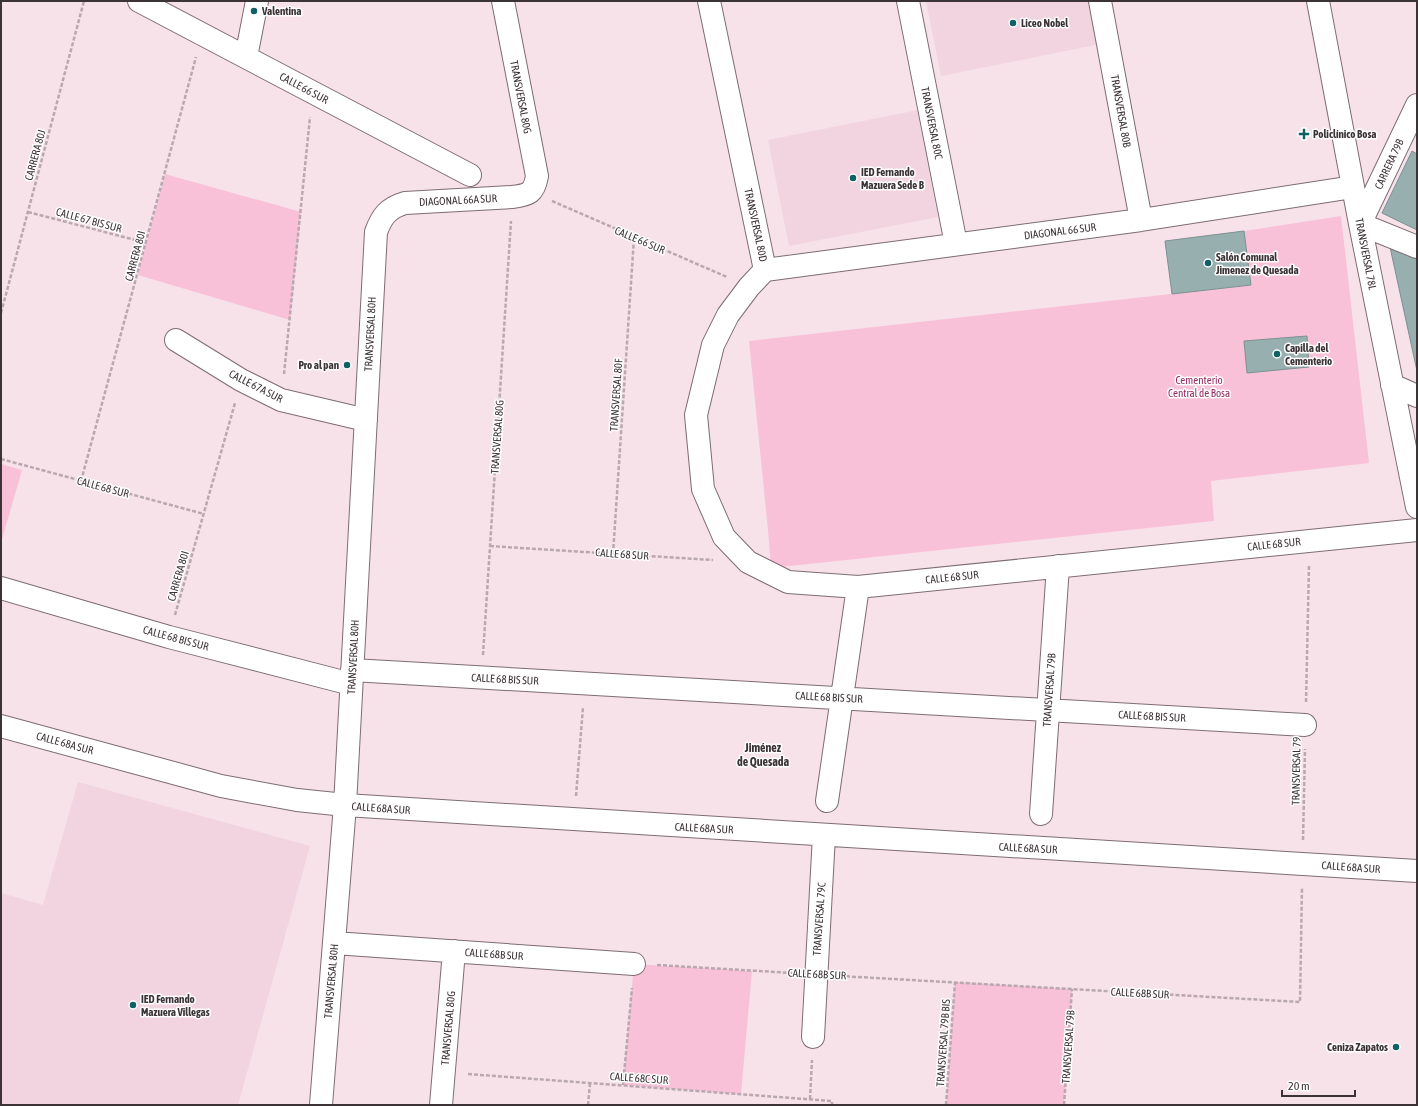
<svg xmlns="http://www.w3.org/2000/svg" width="1418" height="1106" font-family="'Asap Condensed',sans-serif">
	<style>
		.built { fill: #f1d4df }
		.green { fill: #f9c1d7 }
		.building { fill: #98afb0; stroke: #7b9192 }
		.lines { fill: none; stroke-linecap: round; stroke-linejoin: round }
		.minor-casing { stroke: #7e6c73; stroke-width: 24 }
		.path { stroke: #b9a8af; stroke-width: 2.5; stroke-dasharray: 4 2; stroke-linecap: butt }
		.minor { stroke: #fff; stroke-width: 22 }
		.poi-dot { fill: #106165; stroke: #fff; stroke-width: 1.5 }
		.labels { text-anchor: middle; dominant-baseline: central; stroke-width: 3; stroke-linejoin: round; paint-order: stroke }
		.poi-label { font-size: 11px; font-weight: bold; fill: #3c3337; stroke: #fff; text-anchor: start }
		.street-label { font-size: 11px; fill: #3c3337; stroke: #fff }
		.park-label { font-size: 11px; fill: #912a5e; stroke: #fff }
		.neighbourhood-label { font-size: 12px; font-weight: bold; fill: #3c3337; stroke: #fff }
	</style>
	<rect width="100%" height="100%" fill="#f7e2ea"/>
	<path class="built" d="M926,1H1091L1100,44L941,76Z
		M918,110L938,217L789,246L768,140Z
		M78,782L310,846L238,1105H1V893L43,905Z"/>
	<path class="green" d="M165,174L301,212L290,320L138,275Z
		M1341,216L1369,463L1211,481L1214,521L771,568L768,530L749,341L1251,285L1244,231Z
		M1,464L22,470L1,543Z
		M634,964L752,971L741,1094L623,1085Z
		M955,982L1072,989L1064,1105H946Z"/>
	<path class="building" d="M1412,151L1417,154V230L1382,213Z
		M1244,231L1251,285L1172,294L1165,241Z
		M1390,247L1417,259V371Z
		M1307,336L1309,367L1247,373L1244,341Z"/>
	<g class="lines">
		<defs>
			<path id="minor" d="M139,1L470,175
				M709,1L765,270L749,287L728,315L713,345L696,415L703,489L724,537L748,562L788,582L858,587L1417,530
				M908,1L956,244
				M1100,1L1141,220
				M1318,1L1360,224L1417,507
				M246,57L257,1
				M1360,224L1417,105
				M1360,224L1417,247
				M765,270L1141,220L1353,187
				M176,340L241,380L281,400L366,420
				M1392,385L1417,396
				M1,588L169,637L351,684
				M352,670L1305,725
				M1,726L221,786L297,800L345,805L1417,871
				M827,801L858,587
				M1041,814L1058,566
				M334,943L634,964
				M813,1037L824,835
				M321,1105L345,805L376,232C382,216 388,208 405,203L512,197C529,195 534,193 537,176L503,1
				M441,1105L454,951"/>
		</defs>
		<use href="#minor" class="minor-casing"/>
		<path class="path" d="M552,201L727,277
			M28,212L147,243
			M1,313L84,1
			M284,374L310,117
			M1,459L204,514
			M81,481L196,57
			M490,546L713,560
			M613,554L634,238
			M175,615L235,403
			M483,655L511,221
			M1306,702L1309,565
			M576,796L583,707
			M1303,840L1305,749
			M657,965L793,973
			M840,976L1300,1002L1302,887
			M468,1074L832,1101V1105
			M623,1085L632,988
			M810,1099L812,1060
			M588,1105L590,1083
			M946,1105L955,982
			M1064,1105L1072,989"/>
		<use href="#minor" class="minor"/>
	</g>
	<g class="poi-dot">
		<circle cx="254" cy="11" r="4"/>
		<circle cx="1013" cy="23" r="4"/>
		<path d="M1302 128h4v4h4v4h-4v4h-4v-4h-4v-4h4z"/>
		<circle cx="853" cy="178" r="4"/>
		<circle cx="1208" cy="263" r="4"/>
		<circle cx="1277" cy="354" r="4"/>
		<circle cx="347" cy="365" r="4"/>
		<circle cx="133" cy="1005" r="4"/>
		<circle cx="1396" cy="1047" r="4"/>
	</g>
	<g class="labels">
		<g class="poi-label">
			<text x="262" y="11">Valentina</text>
			<text x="1021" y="23">Liceo Nobel</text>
			<text x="1313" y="134">Policlínico Bosa</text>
			<text x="861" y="172">IED Fernando<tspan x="861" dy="13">Mazuera Sede B</tspan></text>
			<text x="1216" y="257">Salón Comunal<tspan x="1216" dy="13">Jimenez de Quesada</tspan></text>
			<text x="1285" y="348">Capilla del<tspan x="1285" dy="13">Cementerio</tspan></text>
			<text x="339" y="365" text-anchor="end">Pro al pan</text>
			<text x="141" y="999">IED Fernando<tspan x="141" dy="13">Mazuera Villegas</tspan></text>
			<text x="1388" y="1047" text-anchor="end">Ceniza Zapatos</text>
		</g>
		<g class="street-label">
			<text transform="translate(304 88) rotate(28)">CALLE 66 SUR</text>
			<text transform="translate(521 97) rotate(79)">TRANSVERSAL 80G</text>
			<text transform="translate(1121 111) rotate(80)">TRANSVERSAL 80B</text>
			<text transform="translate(932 123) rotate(79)">TRANSVERSAL 80C</text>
			<text transform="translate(35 155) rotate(-75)">CARRERA 80J</text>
			<text transform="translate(1389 164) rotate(-65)">CARRERA 79B</text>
			<text transform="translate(458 200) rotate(-3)">DIAGONAL 66A SUR</text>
			<text transform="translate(89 220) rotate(15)">CALLE 67 BIS SUR</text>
			<text transform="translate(756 225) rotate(78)">TRANSVERSAL 80D</text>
			<text transform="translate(1060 231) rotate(-7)">DIAGONAL 66 SUR</text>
			<text transform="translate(640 240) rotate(23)">CALLE 66 SUR</text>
			<text transform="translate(1366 254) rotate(79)">TRANSVERSAL 78L</text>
			<text transform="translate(135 256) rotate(-75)">CARRERA 80I</text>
			<text transform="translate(370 334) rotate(-87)">TRANSVERSAL 80H</text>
			<text transform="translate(256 386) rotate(27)">CALLE 67A SUR</text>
			<text transform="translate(616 395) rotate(-86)">TRANSVERSAL 80F</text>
			<text transform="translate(497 437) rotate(-86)">TRANSVERSAL 80G</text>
			<text transform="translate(103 487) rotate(15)">CALLE 68 SUR</text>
			<text transform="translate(1274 544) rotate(-6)">CALLE 68 SUR</text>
			<text transform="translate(622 554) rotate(4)">CALLE 68 SUR</text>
			<text transform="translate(178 576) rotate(-74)">CARRERA 80I</text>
			<text transform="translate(952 577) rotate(-6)">CALLE 68 SUR</text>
			<text transform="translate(176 638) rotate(15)">CALLE 68 BIS SUR</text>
			<text transform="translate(353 657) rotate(-87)">TRANSVERSAL 80H</text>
			<text transform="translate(505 679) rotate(3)">CALLE 68 BIS SUR</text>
			<text transform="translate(1049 690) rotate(-86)">TRANSVERSAL 79B</text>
			<text transform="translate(829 697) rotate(3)">CALLE 68 BIS SUR</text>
			<text transform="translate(1152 716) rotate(3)">CALLE 68 BIS SUR</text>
			<text transform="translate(65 743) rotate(15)">CALLE 68A SUR</text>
			<text transform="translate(1296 771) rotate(-89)">TRANSVERSAL 79</text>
			<text transform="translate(381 808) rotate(4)">CALLE 68A SUR</text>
			<text transform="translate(704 828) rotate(3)">CALLE 68A SUR</text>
			<text transform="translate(1028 848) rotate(3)">CALLE 68A SUR</text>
			<text transform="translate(1351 867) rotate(4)">CALLE 68A SUR</text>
			<text transform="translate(819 919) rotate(-86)">TRANSVERSAL 79C</text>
			<text transform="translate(494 954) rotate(4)">CALLE 68B SUR</text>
			<text transform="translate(817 974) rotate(3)">CALLE 68B SUR</text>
			<text transform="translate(331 981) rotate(-85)">TRANSVERSAL 80H</text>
			<text transform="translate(1140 993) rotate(3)">CALLE 68B SUR</text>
			<text transform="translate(448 1028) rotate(-85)">TRANSVERSAL 80G</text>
			<text transform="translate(943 1043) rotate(-86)">TRANSVERSAL 79B BIS</text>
			<text transform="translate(1068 1047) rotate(-86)">TRANSVERSAL 79B</text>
			<text transform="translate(639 1078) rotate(4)">CALLE 68C SUR</text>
		</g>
		<g class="park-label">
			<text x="1199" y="380">Cementerio<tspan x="1199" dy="13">Central de Bosa</tspan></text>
		</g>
		<g class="neighbourhood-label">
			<text x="763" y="748">Jiménez<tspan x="763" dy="14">de Quesada</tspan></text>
		</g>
	</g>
	<rect width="1418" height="1106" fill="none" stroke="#3c3337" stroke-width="4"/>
	<path d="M1282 1090v6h73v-6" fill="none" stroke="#3c3337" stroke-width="2"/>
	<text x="1288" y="1090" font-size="12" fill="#3c3337" stroke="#ffffff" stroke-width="3" paint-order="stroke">20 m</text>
</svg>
